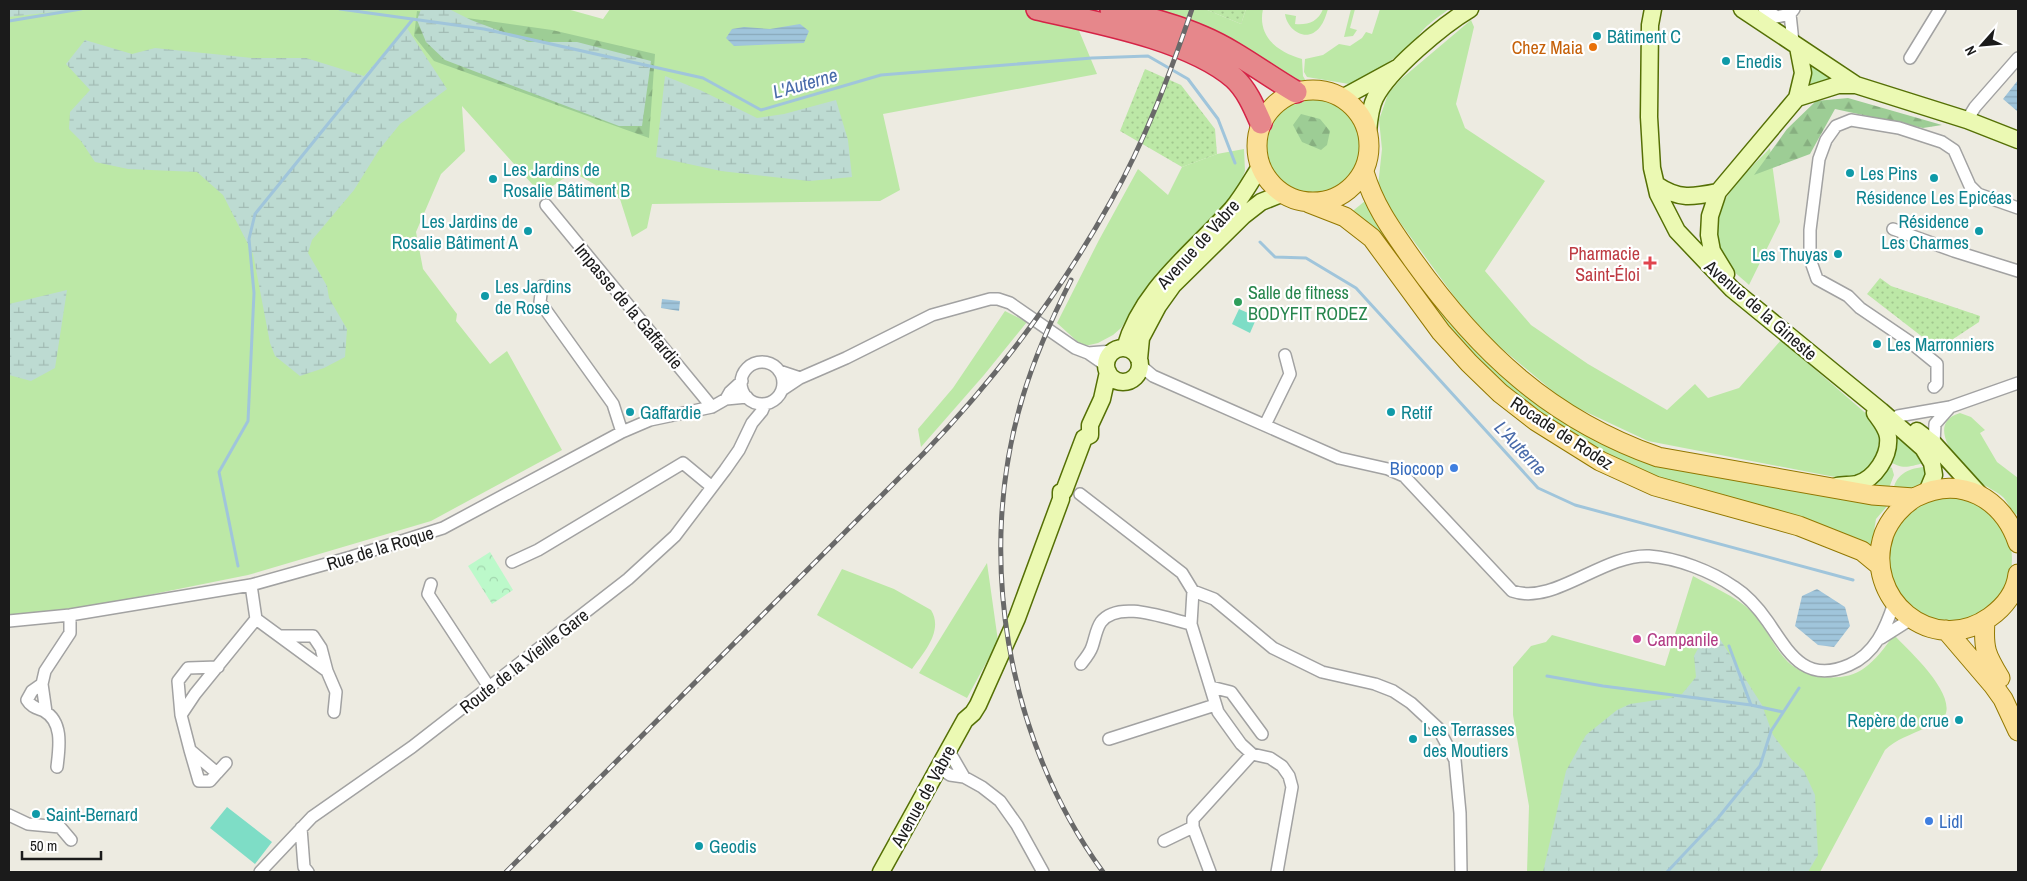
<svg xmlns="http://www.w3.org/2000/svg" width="2027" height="881" font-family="'Archivo Narrow',sans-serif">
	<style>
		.grass { fill: #bce8a6 }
		.forest { fill: url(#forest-firs) }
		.wetland { fill: url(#wetland-marsh) }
		.park { fill: url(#park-crowns) }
		.garden { fill: url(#garden-dots) }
		.pitch { fill: #7eddc6 }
		.water { fill: url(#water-rules) }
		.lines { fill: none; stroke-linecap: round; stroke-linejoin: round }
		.stream { stroke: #a0c5db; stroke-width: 3 }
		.street-casing { stroke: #a2a2a2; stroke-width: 14 }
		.secondary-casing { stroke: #557005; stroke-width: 19 }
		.primary-casing { stroke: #927800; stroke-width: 21 }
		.highway-casing { stroke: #d52346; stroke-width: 24 }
		.street { stroke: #fff; stroke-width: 11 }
		.secondary { stroke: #ebf9b3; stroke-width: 16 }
		.primary { stroke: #fbdf97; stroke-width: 19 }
		.highway { stroke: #e6878b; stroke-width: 21 }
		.rail-casing { stroke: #696969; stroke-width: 5 }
		.rail { stroke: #fff; stroke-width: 3; stroke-dasharray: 9; stroke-linecap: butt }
		.culture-dot { fill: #0f9aa8; stroke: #fff; stroke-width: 2 }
		.food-dot { fill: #e8710a; stroke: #fff; stroke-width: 2 }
		.health-dot { fill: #e0444e; stroke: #fff; stroke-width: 2 }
		.leisure-dot { fill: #2e9e5b; stroke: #fff; stroke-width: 2 }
		.shop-dot { fill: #3f7fe0; stroke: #fff; stroke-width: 2 }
		.hotel-dot { fill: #d1479c; stroke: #fff; stroke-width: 2 }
		.labels { text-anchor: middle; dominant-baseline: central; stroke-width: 4.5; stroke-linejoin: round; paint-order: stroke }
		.culture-label { font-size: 18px; fill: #0d838f; stroke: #fff; text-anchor: start }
		.food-label { font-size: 18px; fill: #c56008; stroke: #fff; text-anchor: end }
		.street-label { font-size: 18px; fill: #1b1b1b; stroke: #fff }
		.health-label { font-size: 18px; fill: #be3a42; stroke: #fff; text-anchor: end }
		.leisure-label { font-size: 18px; fill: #27864d; stroke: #fff; text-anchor: start }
		.shop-label { font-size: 18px; fill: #366cbe; stroke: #fff; text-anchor: end }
		.hotel-label { font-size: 18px; fill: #b23c85; stroke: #fff; text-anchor: start }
		.water-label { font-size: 19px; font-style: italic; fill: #496baa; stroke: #fff }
	</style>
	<defs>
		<pattern id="forest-firs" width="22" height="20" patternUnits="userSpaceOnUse" patternTransform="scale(1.25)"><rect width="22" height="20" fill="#9dcd95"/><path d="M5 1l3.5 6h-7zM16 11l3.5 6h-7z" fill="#87af80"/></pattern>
		<pattern id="wetland-marsh" width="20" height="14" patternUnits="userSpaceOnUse" patternTransform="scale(1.25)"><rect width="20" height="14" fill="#bddbd2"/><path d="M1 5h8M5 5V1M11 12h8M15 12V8" fill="none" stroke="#a2bbb4"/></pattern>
		<pattern id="park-crowns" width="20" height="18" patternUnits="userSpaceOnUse" patternTransform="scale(1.25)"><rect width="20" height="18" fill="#bcf9ca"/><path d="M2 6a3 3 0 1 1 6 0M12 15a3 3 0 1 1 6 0" fill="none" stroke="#a1d5ad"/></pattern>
		<pattern id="garden-dots" width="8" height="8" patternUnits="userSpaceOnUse" patternTransform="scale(1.25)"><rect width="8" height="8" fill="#bce8a6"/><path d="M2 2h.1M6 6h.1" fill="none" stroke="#a1c68e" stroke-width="1.8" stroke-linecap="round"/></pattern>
		<pattern id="water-rules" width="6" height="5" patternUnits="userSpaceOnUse" patternTransform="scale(1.25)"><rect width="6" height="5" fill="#a0c5db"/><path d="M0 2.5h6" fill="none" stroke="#89a9bb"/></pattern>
	</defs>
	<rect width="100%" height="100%" fill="#edebe1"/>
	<path class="grass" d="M9,9H567L603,19L610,9H1070L1097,74L883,114L900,190L880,201L652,204L647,228L632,237L620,199L573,172L541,194L462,106L465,151L441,174L416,232L423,269L457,314L456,321L490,364L507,351L562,450L431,521L248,575L84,608L9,618Z
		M1147,9H1205L1241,24L1246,9H1263C1257,37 1278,52 1302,59L1303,76L1307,83L1300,82Z
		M1323,9H1328C1326,15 1324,22 1320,27C1307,44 1287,30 1285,14L1296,16L1295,24C1308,25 1318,22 1323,9Z
		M1351,9H1355L1350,28L1357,30L1353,36L1344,37Z
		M1380,9H1449C1439,17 1417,30 1416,43L1358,83L1349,84L1307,77L1304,72L1305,59L1323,55L1339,44L1350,46L1362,38L1366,32L1372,34Z
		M1471,20L1474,27L1456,104L1465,128L1545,181L1485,271L1531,325L1588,364L1667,410L1695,384L1708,398L1739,388L1781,340L1877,423C1883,454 1875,476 1840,478L1648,441L1567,403L1494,342L1459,303L1391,210L1378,186L1382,149L1379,120L1388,94L1400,80Z
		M1809,65L1834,80L1811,87Z
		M1263 147a49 49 0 1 1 98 0a49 49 0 1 1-98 0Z
		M1770,148L1780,222L1749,285C1741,277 1730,270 1724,260C1697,214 1742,178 1770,148Z
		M1244,149L1245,171L1236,194L1134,309L1121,328L1113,335L1098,343L1085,346L1079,343L1057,323L1099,240L1138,169L1168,195L1182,167L1217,154Z
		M1365,201L1428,292L1605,445L1889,504L1876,519L1871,549L1638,471L1558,428L1485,370L1349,214Z
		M1005,311L1027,322L984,375L921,447L918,429L953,388Z
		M1960,413L1971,417L1985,430L1980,433L1997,462L2018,478V515C2011,513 2009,504 2004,498C1997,491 1986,487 1978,481C1962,468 1922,424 1960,413Z
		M1894,428L1922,455L1924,463C1907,467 1903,470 1887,460Z
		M1888,466L1892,468L1894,475L1889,488L1861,486Z
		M1923,467H1928C1927,487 1910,490 1893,492C1895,475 1907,469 1923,467Z
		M1886 559a63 63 0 1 1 126 0a63 63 0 1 1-126 0Z
		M987,563L998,641L967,698L919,673Z
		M842,569L894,589L931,610C944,631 923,653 912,669L817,615Z
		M1693,576C1712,587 1736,596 1752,612C1766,626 1773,647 1788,662C1806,679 1843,683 1863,669C1876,660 1885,647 1894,635C1908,650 1966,701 1940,722C1936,725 1929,727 1925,728C1911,735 1896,739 1885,750L1820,872H1527L1529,806L1513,715V667L1531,646L1546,642L1552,635L1665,666Z"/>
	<path class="forest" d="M417,11L552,30L655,54L649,138L434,61L414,36Z
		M1848,98L1942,125L1923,128L1835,109L1810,154L1754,175L1787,129L1816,101Z
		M1301,114L1320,119L1330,131L1327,145L1321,150L1302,142L1293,125Z"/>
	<path class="wetland" d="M9,9H80L9,17Z
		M421,9H449L471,20L529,42H577L651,61L642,126H619L445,60L426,42L417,20Z
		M407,28L447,89L400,124L379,150L354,190L312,240L308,253L327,286L329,298L347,329L345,357L324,368L300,376L275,356L270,343L253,254L223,195L197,172L128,169L95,162L81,141L69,129L70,112L90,90L66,64L85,40L132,54L155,48L252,58H306L364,76Z
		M665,76L700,90L757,118L784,114L836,100L848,140L852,177L809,181L721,171L656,157Z
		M67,290L55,368L31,381L9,375V304Z
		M1718,636L1762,705L1773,735L1792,760L1804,771L1815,795L1818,855L1808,872H1543L1566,771L1586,735L1617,710L1630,704L1671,698L1682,694L1696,677L1694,656L1703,639Z"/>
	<path class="park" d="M490,552L513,590L492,604L468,566Z"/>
	<path class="garden" d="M1205,9H1246L1241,24Z
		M1145,69L1181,85L1215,129L1217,154L1182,167L1120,131Z
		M1880,278L1891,286L1980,316L1979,322L1938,349L1867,294Z"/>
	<path class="pitch" d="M1239,309L1257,317L1250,333L1232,324Z
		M227,807L272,842L255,864L210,828Z"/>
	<path class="water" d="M800,24L809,31L804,43L734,46L726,38L732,29L744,27L770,29Z
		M2018,80V109L2017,111L2003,99Z
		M662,299L680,301L679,311L661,308Z
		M1817,589L1845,607L1850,626L1834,647L1818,645L1795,626L1802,596Z"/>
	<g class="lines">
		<path class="stream" d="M340,9L484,29L703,78L761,110L881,75L1092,58L1148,56L1188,79L1218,119L1235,163
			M9,21L81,9
			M1260,242L1275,257L1306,258L1356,288L1538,488L1575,505L1853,580
			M238,566L219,472L248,421L254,293L249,239L255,214L413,19
			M1729,646L1751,705
			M1547,676L1603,686L1751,705L1783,712
			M1667,872L1718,818L1760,766L1771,731L1799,688"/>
		<defs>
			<path id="street" d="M1764,9L1777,17L1790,14
				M1793,42L1790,14L1794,9
				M1910,58L1940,9
				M1967,120L1975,107L2018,58
				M546,205L712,407
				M1893,229L1954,251L2018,271
				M542,286L540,302L613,404L622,432
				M1088,353L1113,351
				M741 383a21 21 0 1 1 42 0a21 21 0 1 1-42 0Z
				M1140,365L1153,376L1339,458L1388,469L1404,476L1512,591C1554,606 1602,554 1649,556C1677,558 1711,571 1734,587C1748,596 1759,609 1768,622C1789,653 1805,684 1849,665C1875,654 1886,628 1894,603
				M779,371L800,378L782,390
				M800,378L846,358L932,315L990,299H998L1010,303L1075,348L1088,353L1101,362L1106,363
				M742,381L730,392L726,399L747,397
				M1934,387L1937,384V364L1910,342L1860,308L1848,296L1817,279L1810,259V230L1819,159L1826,140L1836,126L1851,120L1899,128L1942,142L1954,150L1970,186L1978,194L2018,208
				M1898,416L1950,407L2018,383
				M1265,425L1290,374L1285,355
				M1934,444L1935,424L1950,407
				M1080,494L1182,573L1193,591L1214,599L1273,648L1322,672L1375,684L1393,691L1411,703L1438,728L1455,760L1460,813L1461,872
				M512,562L538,550L683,463L712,487
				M431,584L428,594L489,687
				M1193,591L1191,624L1218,712L1241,744L1252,754L1270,758L1282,766L1289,776L1292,787L1277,872
				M256,619L327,671L336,692L334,712
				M9,621L70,615L251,585L351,557L443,528L622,432L650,420L712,407L726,399
				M281,636H313L321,648L327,671
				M1881,638L1911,619
				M1081,664C1085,659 1090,653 1092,647C1095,639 1096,629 1101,622C1119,599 1167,619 1191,624
				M42,684L46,712
				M1211,687L1231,692L1262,734
				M181,715L178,681L188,668L218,667
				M1109,739L1215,705
				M190,750L199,781H210L217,773L190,750L181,715L195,694L256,619L251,585
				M946,753L953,758L964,777
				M57,767C59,749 64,722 44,711C37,708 31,707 27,700L32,691L42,684L45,671L70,633V615
				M938,767L950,775L964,777L982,787L1000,801L1017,825L1043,872
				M217,773L226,763
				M9,815L28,824L60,827L71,840
				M1193,827L1210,872
				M301,828L304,867L308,872
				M1164,841L1193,827V819L1252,754
				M260,872L312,817L412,747L628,579L675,536L725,470L739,450L752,423L762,411L765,404"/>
			<path id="secondary" d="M1653,9L1650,25L1649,117L1652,168L1658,194L1677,231L1732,289L1881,411L1923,448L1932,463L1934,475L1927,492
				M1742,9L1856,85L1967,120L2018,140
				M1342,98L1397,68
				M1797,98L1838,85H1856
				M1368,132C1369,121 1370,108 1375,98C1389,70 1443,25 1470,9
				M1657,185C1679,200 1693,197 1718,192
				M1726,274L1712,251L1709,235L1710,216L1718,192L1797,98L1803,73L1798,47
				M1106 365a17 17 0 1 1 34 0a17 17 0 1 1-34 0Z
				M1125,348C1141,290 1193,252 1232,209C1243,196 1251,181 1260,167
				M1139,359L1141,338L1158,306L1173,285L1243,216L1261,202L1281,194
				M1917,431L1934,444L1982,497
				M1837,486C1843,485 1851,485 1857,484C1875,479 1890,456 1888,437C1887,428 1880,420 1875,413
				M881,872L965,720L973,713L978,705L1017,618L1061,499V492L1064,491L1084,438L1090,435V425L1102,399L1108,372"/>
			<path id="primary" d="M1257 146a56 56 0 1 1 112 0a56 56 0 1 1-112 0Z
				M1364,172C1375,208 1392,230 1413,260C1479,352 1550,419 1658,457L1872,495L1914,498
				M1309,203L1345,217L1372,238L1441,332L1469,363L1500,393L1536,421L1600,461L1655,486L1799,526L1862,551L1879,565
				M2018,543C2003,499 1961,474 1916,497C1902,505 1890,519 1884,534C1862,598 1932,658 1990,617C2004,607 2016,592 2018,574
				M1985,621C1983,649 1986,655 2000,678
				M1946,630L1993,685L2003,699L2018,731"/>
			<path id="highway" d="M1037,9C1094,22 1189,39 1234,78C1247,90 1254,107 1261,123
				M1111,9C1142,17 1174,24 1203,37C1236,51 1265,74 1296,92"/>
		</defs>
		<use href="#street" class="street-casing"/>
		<use href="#secondary" class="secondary-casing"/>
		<use href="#primary" class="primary-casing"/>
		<use href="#highway" class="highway-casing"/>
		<use href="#street" class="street"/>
		<use href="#secondary" class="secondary"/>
		<use href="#primary" class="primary"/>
		<use href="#highway" class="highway"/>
		<defs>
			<path id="rail" d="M1071,280C1052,318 1035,356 1023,396C975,553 1006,739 1103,872
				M506,872L924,453C997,377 1060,293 1111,201C1145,141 1170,74 1192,9"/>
		</defs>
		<use href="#rail" class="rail-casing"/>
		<use href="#rail" class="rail"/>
	</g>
	<g class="culture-dot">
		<circle cx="1597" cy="36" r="5"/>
		<circle cx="1726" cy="61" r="5"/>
		<circle cx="1850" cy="173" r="5"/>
		<circle cx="1934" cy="178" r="5"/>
		<circle cx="493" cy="179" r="5"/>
		<circle cx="528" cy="231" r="5"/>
		<circle cx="1979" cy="231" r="5"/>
		<circle cx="1838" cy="254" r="5"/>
		<circle cx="485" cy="296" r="5"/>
		<circle cx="1877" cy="344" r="5"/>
		<circle cx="630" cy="412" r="5"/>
		<circle cx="1391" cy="412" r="5"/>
		<circle cx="1959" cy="720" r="5"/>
		<circle cx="1413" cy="739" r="5"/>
		<circle cx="36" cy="814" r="5"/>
		<circle cx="699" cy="846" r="5"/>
	</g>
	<circle class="food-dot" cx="1593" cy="47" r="5"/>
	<path class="health-dot" d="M1647.5 255.5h5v5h5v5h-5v5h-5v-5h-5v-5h5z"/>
	<circle class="leisure-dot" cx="1238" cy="302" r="5"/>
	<g class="shop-dot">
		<circle cx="1454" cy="468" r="5"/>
		<circle cx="1929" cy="821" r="5"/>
	</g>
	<circle class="hotel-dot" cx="1637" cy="639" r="5"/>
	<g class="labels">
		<g class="culture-label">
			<text x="1607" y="36">Bâtiment C</text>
			<text x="1736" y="61">Enedis</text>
			<text x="503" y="169">Les Jardins de<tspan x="503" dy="21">Rosalie Bâtiment B</tspan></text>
			<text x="1860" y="173">Les Pins</text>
			<text x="1934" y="197" text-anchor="middle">Résidence Les Epicéas</text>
			<text x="518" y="221" text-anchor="end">Les Jardins de<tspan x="518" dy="21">Rosalie Bâtiment A</tspan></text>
			<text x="1969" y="221" text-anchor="end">Résidence<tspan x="1969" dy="21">Les Charmes</tspan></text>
			<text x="1828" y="254" text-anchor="end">Les Thuyas</text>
			<text x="495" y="286">Les Jardins<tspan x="495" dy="21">de Rose</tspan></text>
			<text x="1887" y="344">Les Marronniers</text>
			<text x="640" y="412">Gaffardie</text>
			<text x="1401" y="412">Retif</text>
			<text x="1949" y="720" text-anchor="end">Repère de crue</text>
			<text x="1423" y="729">Les Terrasses<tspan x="1423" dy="21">des Moutiers</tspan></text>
			<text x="46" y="814">Saint-Bernard</text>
			<text x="709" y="846">Geodis</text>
		</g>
		<g class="food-label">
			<text x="1583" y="47">Chez Maia</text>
		</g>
		<g class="street-label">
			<text transform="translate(1198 244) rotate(-48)">Avenue de Vabre</text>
			<text transform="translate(629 306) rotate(50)">Impasse de la Gaffardie</text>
			<text transform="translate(1761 310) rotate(41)">Avenue de la Gineste</text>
			<text transform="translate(1562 433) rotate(33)">Rocade de Rodez</text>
			<text transform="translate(380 548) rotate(-17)">Rue de la Roque</text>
			<text transform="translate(524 661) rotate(-38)">Route de la Vieille Gare</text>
			<text transform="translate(923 796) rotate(-61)">Avenue de Vabre</text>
		</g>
		<g class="health-label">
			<text x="1640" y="253">Pharmacie<tspan x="1640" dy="21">Saint-Éloi</tspan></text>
		</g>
		<g class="leisure-label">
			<text x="1248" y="292">Salle de fitness<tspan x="1248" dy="21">BODYFIT RODEZ</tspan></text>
		</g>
		<g class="shop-label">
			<text x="1444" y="468">Biocoop</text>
			<text x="1939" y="821" text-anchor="start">Lidl</text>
		</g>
		<g class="hotel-label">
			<text x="1647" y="639">Campanile</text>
		</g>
		<g class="water-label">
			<text transform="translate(805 83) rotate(-16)">L'Auterne</text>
			<text transform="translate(1521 448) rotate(47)">L'Auterne</text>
		</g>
	</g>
	<rect width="2027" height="881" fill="none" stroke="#1b1b1b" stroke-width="20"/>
	<g transform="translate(1982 45) rotate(243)" stroke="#ffffff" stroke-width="4" paint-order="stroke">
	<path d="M0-4L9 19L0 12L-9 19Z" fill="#1b1b1b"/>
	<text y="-8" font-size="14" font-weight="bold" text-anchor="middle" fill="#1b1b1b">N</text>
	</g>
	<path d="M22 851v8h79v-8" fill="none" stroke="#1b1b1b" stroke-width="2.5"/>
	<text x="30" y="851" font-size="15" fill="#1b1b1b" stroke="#ffffff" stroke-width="4" paint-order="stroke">50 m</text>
</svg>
